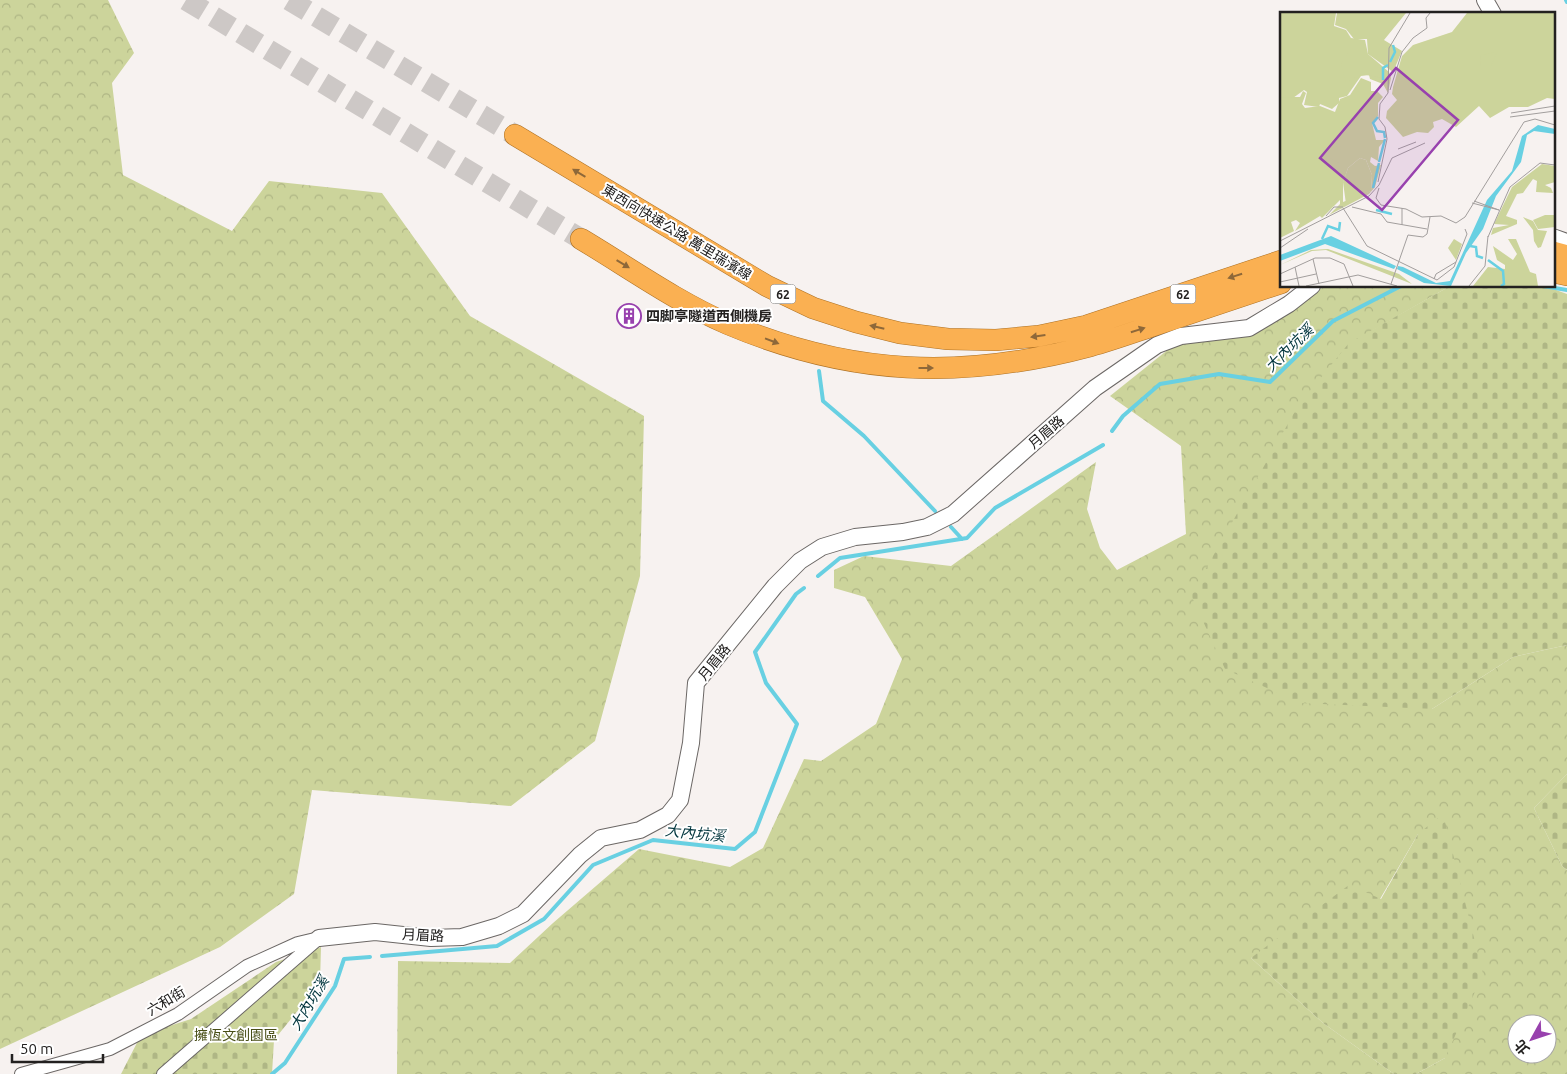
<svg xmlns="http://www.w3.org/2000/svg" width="1567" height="1074" font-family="Ubuntu,'Noto Sans TC',sans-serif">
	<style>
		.forest { fill: url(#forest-crowns); fill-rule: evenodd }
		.cemetery { fill: url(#cemetery-stones) }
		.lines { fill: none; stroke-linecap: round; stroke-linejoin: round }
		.stream { stroke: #68d0e2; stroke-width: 4 }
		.trunk-tunnel { stroke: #cdc8c6; stroke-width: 21; stroke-dasharray: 21 11; stroke-linecap: butt }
		.minor-casing { stroke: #6b6765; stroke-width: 14 }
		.tertiary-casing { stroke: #6b6765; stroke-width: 18 }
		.trunk-casing { stroke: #ad7124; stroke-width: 22 }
		.minor { stroke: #fff; stroke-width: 12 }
		.tertiary { stroke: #fff; stroke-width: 16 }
		.trunk { stroke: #fab052; stroke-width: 21 }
		.oneway { fill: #8e6839 }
		.labels { text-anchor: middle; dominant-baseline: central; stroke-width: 4; stroke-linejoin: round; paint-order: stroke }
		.shield { fill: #fff; stroke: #656463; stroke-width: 1 }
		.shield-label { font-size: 12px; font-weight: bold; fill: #232120 }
		.street-label { font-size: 14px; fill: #232120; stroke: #fff }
		.poi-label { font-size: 14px; font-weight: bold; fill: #232120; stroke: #fff; text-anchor: start }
		.park-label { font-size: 14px; fill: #484e16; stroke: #fff }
		.water-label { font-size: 15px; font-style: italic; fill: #00343c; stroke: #fff }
		.inset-river { fill: none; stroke: #68d0e2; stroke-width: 2.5 }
		.inset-road { fill: none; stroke: #a29e9d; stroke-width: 1 }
		.view { fill: #9841ae; fill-opacity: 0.15; stroke: #9841ae; stroke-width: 2.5 }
		.inset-edge { fill: none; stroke: #232120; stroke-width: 2.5 }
	</style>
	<defs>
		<pattern id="forest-crowns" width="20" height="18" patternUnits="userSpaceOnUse" patternTransform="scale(1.25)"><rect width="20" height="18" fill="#ccd49b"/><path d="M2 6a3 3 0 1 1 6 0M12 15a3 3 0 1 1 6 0" fill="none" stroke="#afb685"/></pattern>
		<pattern id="cemetery-stones" width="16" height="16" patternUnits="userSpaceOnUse" patternTransform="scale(1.25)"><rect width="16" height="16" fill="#ccd49b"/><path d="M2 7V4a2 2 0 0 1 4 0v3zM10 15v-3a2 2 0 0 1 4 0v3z" fill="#afb685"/></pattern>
	</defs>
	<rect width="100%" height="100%" fill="#f7f2f0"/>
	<path class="forest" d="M0,0H108L134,53L112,83L123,175L232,231L269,181L382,193L470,316L644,416L640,576L595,741L511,806L312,790L294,894L220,947L0,1049Z
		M1330,286H1450L1349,344L1432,709L1513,657L1567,645V774L1534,808L1562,866L1567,870V1074H1416L1445,1058L1418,834L1380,899L1251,958L1323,1023L1394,1074H397L398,961L510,963L553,923L639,849L730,867L763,848L804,759L821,761L876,724L902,659L865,597L834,588V570L864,556L951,566L1096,462L1087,509L1100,548L1117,570L1186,534L1181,446L1110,396L1180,340L1250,334L1314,290ZM1517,1024H1547V1054H1517Z"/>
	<path class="cemetery" d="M1450,286H1545L1567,294V645L1513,657L1432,709L1300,703L1225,669L1191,595L1298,406L1349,343Z
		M1567,774V870L1562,866L1534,808Z
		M1443,814L1483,974L1445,1058L1416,1074H1394L1323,1023L1251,958L1349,885L1381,899L1418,834Z
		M321,947L320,983L274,1040L272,1074H121L141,1035L191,1019L276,962Z"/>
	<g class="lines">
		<path class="stream" d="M1566,0L1567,2
			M1543,286L1567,290
			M819,371L823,401L864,436L935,511
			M1112,431L1123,416L1160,384L1219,374L1270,382L1333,321L1401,286
			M951,527L962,539
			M818,576L840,558L967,538L995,508L1103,445
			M382,956L497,946L544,919L593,865L653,840L735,849L755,832L797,724L766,683L755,652L796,594L804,588
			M272,1074L285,1063L335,986L344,959L370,957"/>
		<path class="trunk-tunnel" d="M186,0L581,239
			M289,0L515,135"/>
		<defs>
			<path id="minor" d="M1553,235L1567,240
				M21,1074L110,1049L178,1014L247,966L298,943L319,938
				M163,1074L317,940"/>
			<path id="tertiary" d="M1485,0L1493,14
				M319,938L375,932L431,938L462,937L499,926L523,914L580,855L601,838L640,830L668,815L680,800L691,743L696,683L775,586L800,561L822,547L855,537L903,532L927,527L953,514L1095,388L1157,345L1181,336L1249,328L1289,304L1312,286"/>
			<path id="trunk" d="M515,135L767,286L813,308L856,322L900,333L948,339L996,340L1039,336L1086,326L1281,261
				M581,239C628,267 677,302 728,324C851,376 962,380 1090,346C1112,340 1134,332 1155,325C1197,311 1239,297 1281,283
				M1553,252L1567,256
				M1553,272L1567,275"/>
		</defs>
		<use href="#minor" class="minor-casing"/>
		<use href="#tertiary" class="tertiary-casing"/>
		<use href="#trunk" class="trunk-casing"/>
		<use href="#minor" class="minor"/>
		<use href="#tertiary" class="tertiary"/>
		<use href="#trunk" class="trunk"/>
	</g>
	<defs><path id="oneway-solid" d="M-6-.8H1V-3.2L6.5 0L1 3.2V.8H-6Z" transform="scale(1.25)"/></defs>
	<g class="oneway">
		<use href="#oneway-solid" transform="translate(579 173) rotate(-149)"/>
		<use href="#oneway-solid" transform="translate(623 264) rotate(31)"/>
		<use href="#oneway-solid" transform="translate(1235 276) rotate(162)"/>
		<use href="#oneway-solid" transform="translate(877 327) rotate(-167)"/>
		<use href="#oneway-solid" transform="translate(1138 330) rotate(-18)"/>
		<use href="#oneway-solid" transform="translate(1038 336) rotate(172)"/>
		<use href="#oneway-solid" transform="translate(772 341) rotate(21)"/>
		<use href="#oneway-solid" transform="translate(926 368)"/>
	</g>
	<defs>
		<symbol id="building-ring" viewBox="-11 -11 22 22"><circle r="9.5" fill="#fff" stroke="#9841ae" stroke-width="1.5"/><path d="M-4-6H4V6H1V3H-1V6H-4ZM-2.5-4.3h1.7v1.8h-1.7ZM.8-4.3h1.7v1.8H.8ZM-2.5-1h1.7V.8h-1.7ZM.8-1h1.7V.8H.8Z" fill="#9841ae"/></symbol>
	</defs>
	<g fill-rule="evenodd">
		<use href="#building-ring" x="615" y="302" width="28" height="28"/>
	</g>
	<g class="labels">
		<g class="shield">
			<rect x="770.5" y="284.5" width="25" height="19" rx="4"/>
			<rect x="1170.5" y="284.5" width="25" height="19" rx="4"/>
		</g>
		<g class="shield-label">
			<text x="783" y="294">62</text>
			<text x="1183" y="294">62</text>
		</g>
		<g class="street-label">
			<text transform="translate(677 232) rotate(31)">東西向快速公路 萬里瑞濱線</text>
			<text transform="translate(1046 432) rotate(-41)">月眉路</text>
			<text transform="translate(714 662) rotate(-51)">月眉路</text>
			<text transform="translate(423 935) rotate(3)">月眉路</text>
			<text transform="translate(166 1001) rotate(-31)">六和街</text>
		</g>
		<g class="poi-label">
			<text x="646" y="316">四脚亭隧道西側機房</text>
		</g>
		<g class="park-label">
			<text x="236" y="1035">擁恆文創園區</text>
		</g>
		<g class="water-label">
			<text transform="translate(1289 348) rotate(-44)">大內坑溪</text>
			<text transform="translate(695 833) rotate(6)">大內坑溪</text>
			<text transform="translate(309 1003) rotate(-59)">大內坑溪</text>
		</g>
	</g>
	<g transform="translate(1280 12)">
		<rect width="275" height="275" fill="#f7f2f0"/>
		<path d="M174,227L182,232L176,248L168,236Z" fill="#ccd49b"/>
		<path d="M57,1H126L104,28L122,39L113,60L88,42L87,27H74L66,17L55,13ZM187,1H275V87L267,86L248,95H229L210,106L199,94L176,115L162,107L153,110L154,115L148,121L137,120L123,125L106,106L107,99L117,88L112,82L113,75L122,44L133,33L172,20ZM81,66L91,70V79H97L103,85L98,91V104L92,111L96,128H105L99,135L98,149L91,145L90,150L95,154L101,153L95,175L89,182L49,203L60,192V188L42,206L40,204L15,219L20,211L16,208L11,210L14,219L0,226V85H20L23,79L26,81L22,92L25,96L40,94L55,100L60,87L70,83ZM80,146L86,148L92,163L91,179L63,190V171L68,156ZM262,152L275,154V170L265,173L271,176L273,181L256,180L257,169L253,167L243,181L237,182L226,204L237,208V212L211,223L213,216L229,213L214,212L232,175ZM265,203H275V215L258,217L253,208ZM228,227H236L250,260L256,262L258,274H193L208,255L225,257V253L217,248L213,234L233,248L237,242Z" fill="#ccd49b" fill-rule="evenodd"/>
		<path d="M0,1H56L54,14L66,18L71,26L85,28L88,42L109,60L111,66L108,81L103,72L90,67L89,63L81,64L67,84L59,86V91L52,97L40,92L39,95L24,93L27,80L24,78L13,86L0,85ZM217,40L211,54H200L201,43ZM62,134L59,144L61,152L50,146L47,140L48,136ZM80,146L86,148L92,163L91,179L66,192L63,170L68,156ZM243,205L253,209L258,218L267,219L261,235L258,236L254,229L253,218Z" fill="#ccd49b"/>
		<path d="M68,41H80L105,60L103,66L81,62L66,71L61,52ZM48,237L119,262L132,272L46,238L32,239L0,253L31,238Z" fill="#ccd49b"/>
		<path d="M258,113L275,117V122L254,119L247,123L241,150L216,184L203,217L186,241L171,274L144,271L117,257L118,254L123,255L156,271L170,269L207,188L232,159L242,124ZM51,224L116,254L114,257L45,232L0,249V243Z" fill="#68d0e2"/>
		<path class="inset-river" d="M110,50L115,40L113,33M103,68V56L108,53M98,105L93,111L97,119L104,120L105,126M99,150L105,127M93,176L99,151M96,198L112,202M42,227L48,214L59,218L60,210M190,234L196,235L197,244L203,246M208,248L223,259L224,272L221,274"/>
		<path class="inset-road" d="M110,78L122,40L133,26L147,16L146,6L150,1M231,101L275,94M230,105L275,99M118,137L136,130M98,170L107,127L105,115L99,107L100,92L108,81L109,36L130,1M99,176L96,186L101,193L126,197L142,205L161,204L176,211L185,205L244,110L255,107L275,113M194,189L219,198M192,191L219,198M72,195L101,202L107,210L147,217M63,196L87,234L157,268L174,255L187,222L185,217M46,204L54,195H63M122,213V196M208,225L230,175L260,151L275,153M0,229L89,184L99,173L112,146L145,131M0,236L28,217M33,247L39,272M15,255L19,274M0,262L35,246H50L64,252L73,274M154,267L156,262L176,250M0,270L36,262M111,272L128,223L143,225L147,222L150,205M26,274L78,263L117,274M189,274L205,254L208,224"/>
		<path class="view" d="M116,56L178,108L102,198L40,146Z"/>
		<rect width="275" height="275" class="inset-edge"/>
	</g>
	<g transform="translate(1532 1039) rotate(230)"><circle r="24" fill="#ffffff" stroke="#a7a6a6"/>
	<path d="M0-4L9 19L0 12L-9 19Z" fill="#9841ae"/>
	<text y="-8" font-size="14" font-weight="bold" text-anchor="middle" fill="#232120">北</text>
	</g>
	<path d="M12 1054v8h91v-8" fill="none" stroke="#232120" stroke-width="2.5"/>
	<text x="20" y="1054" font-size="15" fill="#232120" stroke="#ffffff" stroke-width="4" paint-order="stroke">50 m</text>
</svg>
